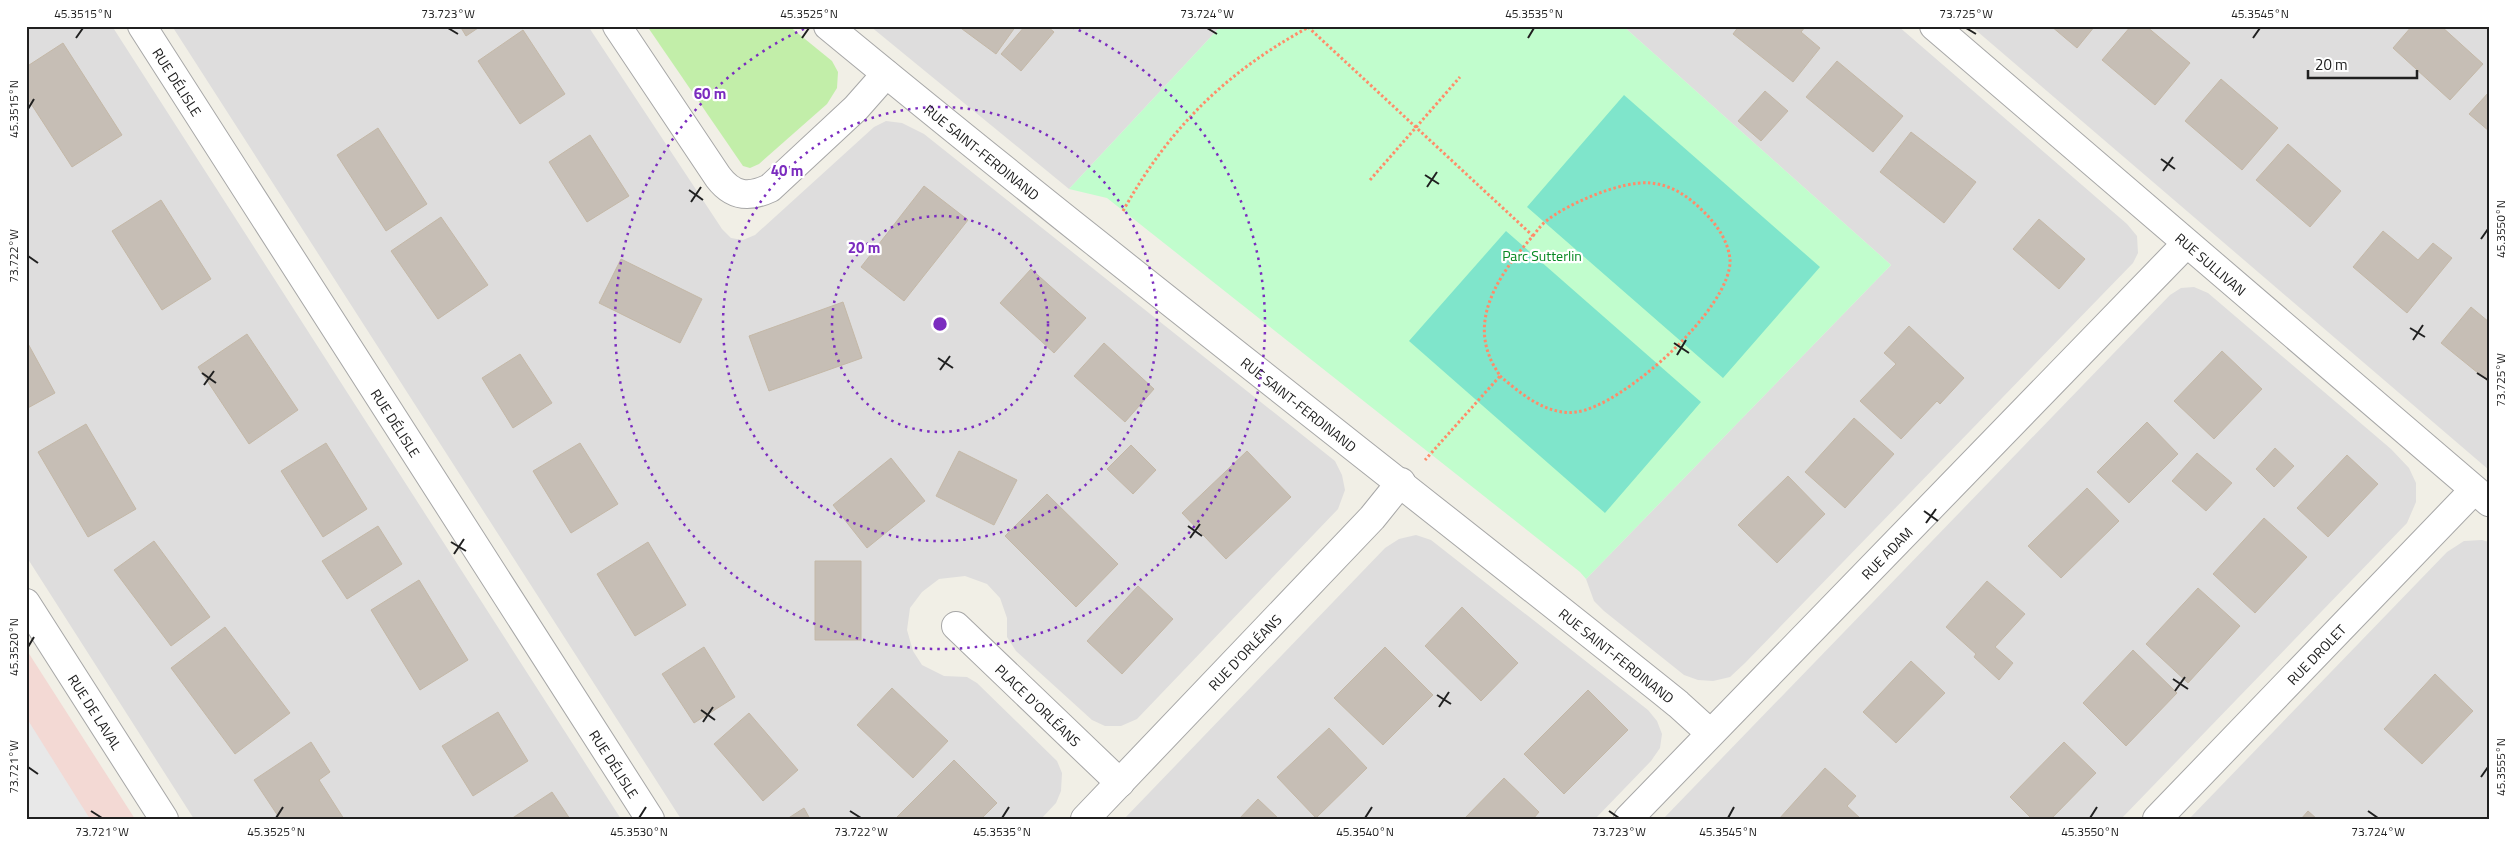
<svg xmlns="http://www.w3.org/2000/svg" width="2515" height="845" font-family="'Titillium Web',sans-serif">
	<style>
		.residential { fill: #dedddd }
		.commercial { fill: #f3d9d4 }
		.grass { fill: #c2eea9 }
		.park { fill: #c1fdcd }
		.pitch { fill: #7fe5cb }
		.parking { fill: #e8e8e8 }
		.building { fill: #c6beb5; stroke: #c4b8a7 }
		.lines { fill: none; stroke-linecap: round; stroke-linejoin: round }
		.street-casing { stroke: #a7a7a7; stroke-width: 30 }
		.path { stroke: #ff8c69; stroke-width: 3; stroke-dasharray: 2.5 2.5; stroke-linecap: butt }
		.street { stroke: #fff; stroke-width: 28 }
		.ticks { fill: none; stroke: #202020; stroke-width: 2 }
		.ring { fill: none; stroke: #7b2cbf; stroke-width: 2.5; stroke-dasharray: 2.5 5 }
		.labels { text-anchor: middle; dominant-baseline: central; stroke-width: 4.5; stroke-linejoin: round; paint-order: stroke }
		.street-label { font-size: 14px; fill: #202020; stroke: #fff }
		.park-label { font-size: 14px; fill: #048820; stroke: #fff }
		.centre { fill: #7b2cbf; stroke: #fff; stroke-width: 2.5 }
		.ring-label { font-size: 15px; text-anchor: middle; font-weight: bold; fill: #7b2cbf; stroke: #fff; stroke-width: 4.5; stroke-linejoin: round; paint-order: stroke }
		.neatline { fill: none; stroke: #202020; stroke-width: 2 }
		.ticks-label { font-size: 12px; text-anchor: middle; fill: #202020 }
	</style>
	<rect width="100%" height="100%" fill="#f1efe6"/>
	<path class="residential" d="M26,26H112L621,819H194L26,556Z
		M172,26H588L722,229L731,238L743,240L755,235L874,127L886,121L902,123L924,134L1335,461L1342,475L1345,490L1338,509L1137,719L1121,726H1105L1092,720L1016,651L1007,637V618L1000,598L987,584L965,576L939,579L922,592L910,608L907,630L913,651L922,665L944,676L967,677L977,683L1057,761L1062,773L1061,791L1056,803L1041,819H681Z
		M870,26H1221L1069,189Z
		M1623,26H1898L2127,224L2137,236L2138,253L2133,263L1745,663L1730,677L1713,681L1698,680L1684,675L1604,611L1594,601L1586,579L1891,265Z
		M1971,26H2489V470Z
		M2194,287L2208,293L2391,449L2409,468L2416,483V502L2407,523L2121,819H1663L2170,295L2181,288Z
		M1416,535L1431,540L1648,710L1657,721L1662,734L1660,748L1651,761L1595,819H1124L1385,548L1399,539Z
		M2482,540L2489,542V819H2189L2447,552L2464,541Z"/>
	<path class="commercial" d="M26,649L135,819H26Z"/>
	<path class="grass" d="M647,26H789L832,61L838,72L837,88L827,104L759,164L750,168L743,166Z"/>
	<path class="park" d="M1221,26H1623L1891,265L1586,579L1580,572L1107,198L1069,189Z"/>
	<path class="pitch" d="M1624,95L1820,267L1723,378L1527,207Z
		M1506,231L1701,402L1605,513L1409,341Z"/>
	<path class="parking" d="M26,717L90,819H26Z"/>
	<path class="building" d="M460,26H481L466,36Z
		M958,26H1016L996,54Z
		M1025,26H1047L1054,32L1021,71L1001,54Z
		M1739,26H1806L1801,32L1820,48L1793,82L1733,34Z
		M2051,26H2095L2077,48Z
		M2131,26H2146L2190,63L2155,105L2102,60Z
		M2412,26H2441L2483,64L2450,100L2393,48Z
		M523,30L565,94L520,124L478,61Z
		M63,43L122,135L72,167L26,96V67Z
		M1837,61L1903,116L1873,152L1806,97Z
		M2221,79L2278,128L2242,170L2185,121Z
		M1765,91L1788,111L1761,141L1738,121Z
		M2489,92V131L2469,114Z
		M378,128L427,204L386,231L337,155Z
		M1911,132L1976,182L1944,223L1880,172Z
		M590,135L629,196L587,222L549,162Z
		M2288,144L2341,191L2310,227L2256,180Z
		M924,186L968,220L904,301L861,267Z
		M161,200L211,279L162,310L112,231Z
		M441,217L488,285L438,319L391,251Z
		M2039,219L2085,259L2059,289L2013,249Z
		M2383,231L2418,260L2433,243L2452,258L2407,313L2353,267Z
		M621,259L702,299L680,343L599,303Z
		M1031,269L1086,318L1054,353L1000,303Z
		M843,302L862,358L769,391L749,336Z
		M2471,307L2489,322V382L2441,343Z
		M1909,326L1964,378L1940,404L1937,401L1901,439L1860,401L1896,364L1884,353Z
		M247,334L298,410L249,444L198,367Z
		M26,340L55,393L26,409Z
		M1104,343L1154,389L1125,422L1074,376Z
		M2222,351L2262,389L2214,439L2174,401Z
		M520,354L552,403L513,428L482,378Z
		M1854,418L1894,454L1845,508L1805,472Z
		M2147,422L2178,454L2129,503L2097,472Z
		M86,424L136,509L88,537L38,452Z
		M326,443L367,509L323,537L281,471Z
		M580,443L618,504L571,533L533,471Z
		M1131,445L1156,470L1133,494L1107,469Z
		M2275,448L2294,466L2274,487L2256,469Z
		M959,451L1017,480L994,525L936,496Z
		M1247,451L1291,497L1226,559L1182,513Z
		M2197,453L2232,483L2206,511L2172,481Z
		M2347,455L2378,484L2328,537L2297,508Z
		M891,458L925,501L867,548L833,505Z
		M1788,476L1825,514L1777,563L1738,525Z
		M2087,488L2119,521L2061,578L2028,546Z
		M1047,494L1118,564L1076,607L1005,536Z
		M2264,518L2307,557L2255,613L2213,574Z
		M378,526L402,564L347,599L322,561Z
		M154,541L210,617L171,646L114,570Z
		M648,542L686,605L635,636L597,574Z
		M815,561H861V640H815Z
		M419,580L468,660L420,690L371,610Z
		M1987,581L2025,614L1995,647L2013,663L1999,680L1974,657L1976,654L1946,627Z
		M1138,586L1173,619L1122,674L1087,641Z
		M2198,588L2240,626L2188,683L2146,644Z
		M1462,607L1518,663L1481,701L1425,646Z
		M225,627L290,713L235,754L171,668Z
		M704,647L735,697L694,723L662,674Z
		M1385,647L1433,695L1383,745L1334,698Z
		M2133,650L2177,693L2126,746L2083,703Z
		M1911,661L1945,693L1896,743L1863,712Z
		M2435,674L2473,711L2422,764L2384,729Z
		M892,688L948,741L913,778L857,725Z
		M1588,690L1628,730L1564,794L1524,754Z
		M498,712L528,761L473,796L442,746Z
		M749,713L798,770L763,801L714,744Z
		M1329,728L1367,768L1316,818L1277,777Z
		M311,742L330,772L319,780L344,819H280L254,780Z
		M2064,742L2096,773L2051,819H2032L2010,797Z
		M954,760L997,803L981,819H895Z
		M1825,768L1856,796L1847,806L1861,819H1779Z
		M1504,778L1539,812L1533,819H1464Z
		M552,792L570,819H511Z
		M1258,799L1279,819H1239Z
		M804,808L810,819H787Z
		M2308,811L2317,819H2301Z"/>
	<g class="lines">
		<defs>
			<g id="street">
				<path id="s1" d="M142,26L650,819"/>
				<path d="M617,26L718,177C733,197 749,198 770,188L856,108L886,74"/>
				<path id="s2" d="M828,26C1108,257 1396,478 1678,704L1710,733"/>
				<path id="s3" d="M1934,26L2489,502"/>
				<path id="s4" d="M26,603L164,819"/>
				<path id="s5" d="M956,626L1120,783"/>
				<path id="s6" d="M1085,819L1372,518L1401,482"/>
				<path id="s7" d="M1628,819L2186,244"/>
				<path id="s8" d="M2157,819L2474,490"/>
			</g>
		</defs>
		<use href="#street" class="street-casing"/>
		<path class="path" d="M1308,27L1533,236C1505,267 1472,311 1489,355C1491,362 1496,369 1500,376L1425,460
			M1370,180L1460,77
			M1123,211C1169,128 1226,72 1309,27
			M1500,376C1520,393 1547,416 1576,412C1622,407 1733,307 1730,259C1728,241 1717,225 1705,213C1689,197 1673,185 1650,183C1623,180 1566,204 1545,222C1540,226 1537,231 1533,236"/>
		<use href="#street" class="street"/>
	</g>
	<path class="ticks" d="M448,28L458,34M1207,28L1217,34M1966,28L1976,34M76,38L83,28M802,38L809,28M1528,38L1534,28M2253,38L2260,28M28,109L34,99M2161,159L2175,169M2163,171L2173,157M1425,175L1439,184M1427,187L1437,172M689,190L703,200M691,202L701,187M2481,239L2488,229M28,256L38,263M2410,328L2425,337M2413,340L2423,325M1674,343L1689,353M1677,355L1686,340M938,358L953,368M940,370L950,356M202,373L216,383M2477,373L2488,380M204,385L214,371M1924,511L1938,521M1926,523L1936,509M1188,526L1202,536M1190,538L1200,524M451,542L466,551M454,554L464,539M28,647L34,637M2173,679L2188,689M2175,691L2185,677M1437,695L1451,704M1439,707L1449,692M701,710L715,720M703,722L713,707M28,767L38,774M2481,777L2488,767M91,811L102,818M850,811L861,818M1609,811L1619,818M2368,811L2378,818M276,818L283,807M639,818L646,807M1002,818L1009,807M1365,818L1372,807M1728,818L1734,807M2090,818L2097,807"/>
	<g class="ring">
		<circle cx="940" cy="324" r="108"/>
		<circle cx="940" cy="324" r="217"/>
		<path d="M1072 27A325 325 0 1 1 808 27"/>
	</g>
	<g class="labels">
		<g class="street-label">
			<text stroke="none"><textPath href="#s1" startOffset="66">RUE DÉLISLE</textPath></text>
			<text stroke="none"><textPath href="#s2" startOffset="199">RUE SAINT-FERDINAND</textPath></text>
			<text stroke="none"><textPath href="#s3" startOffset="365">RUE SULLIVAN</textPath></text>
			<text stroke="none"><textPath href="#s2" startOffset="604">RUE SAINT-FERDINAND</textPath></text>
			<text stroke="none"><textPath href="#s1" startOffset="471">RUE DÉLISLE</textPath></text>
			<text stroke="none"><textPath href="#s7" startOffset="371">RUE ADAM</textPath></text>
			<text stroke="none"><textPath href="#s6" startOffset="231">RUE D'ORLÉANS</textPath></text>
			<text stroke="none"><textPath href="#s2" startOffset="1009">RUE SAINT-FERDINAND</textPath></text>
			<text stroke="none"><textPath href="#s8" startOffset="229">RUE DROLET</textPath></text>
			<text stroke="none"><textPath href="#s5" startOffset="114">PLACE D'ORLÉANS</textPath></text>
			<text stroke="none"><textPath href="#s4" startOffset="129">RUE DE LAVAL</textPath></text>
			<text stroke="none"><textPath href="#s1" startOffset="876">RUE DÉLISLE</textPath></text>
		</g>
		<g class="park-label">
			<text x="1542" y="255">Parc Sutterlin</text>
		</g>
	</g>
	<circle cx="940" cy="324" r="8" class="centre"/>
	<g class="ring-label">
		<text x="710" y="99">60 m</text>
		<text x="787" y="176">40 m</text>
		<text x="864" y="253">20 m</text>
	</g>
	<rect width="2515" height="845" fill="none" stroke="#ffffff" stroke-width="55"/>
	<path d="M2308 70v8h109v-8" fill="none" stroke="#202020" stroke-width="2.5"/>
	<text x="2315" y="70" font-size="15" fill="#202020" stroke="#ffffff" stroke-width="4" paint-order="stroke">20 m</text>
	<rect x="28" y="28" width="2460" height="790" class="neatline"/>
	<g class="ticks-label">
		<text x="83" y="18">45.3515°N</text>
		<text x="448" y="18">73.723°W</text>
		<text x="809" y="18">45.3525°N</text>
		<text x="1207" y="18">73.724°W</text>
		<text x="1534" y="18">45.3535°N</text>
		<text x="1966" y="18">73.725°W</text>
		<text x="2260" y="18">45.3545°N</text>
		<text transform="translate(14 109) rotate(-90)" y="4">45.3515°N</text>
		<text transform="translate(2501 229) rotate(-90)" y="4">45.3550°N</text>
		<text transform="translate(14 256) rotate(-90)" y="4">73.722°W</text>
		<text transform="translate(2501 380) rotate(-90)" y="4">73.725°W</text>
		<text transform="translate(14 647) rotate(-90)" y="4">45.3520°N</text>
		<text transform="translate(2501 767) rotate(-90)" y="4">45.3555°N</text>
		<text transform="translate(14 767) rotate(-90)" y="4">73.721°W</text>
		<text x="102" y="836">73.721°W</text>
		<text x="276" y="836">45.3525°N</text>
		<text x="639" y="836">45.3530°N</text>
		<text x="861" y="836">73.722°W</text>
		<text x="1002" y="836">45.3535°N</text>
		<text x="1365" y="836">45.3540°N</text>
		<text x="1619" y="836">73.723°W</text>
		<text x="1728" y="836">45.3545°N</text>
		<text x="2090" y="836">45.3550°N</text>
		<text x="2378" y="836">73.724°W</text>
	</g>
</svg>
